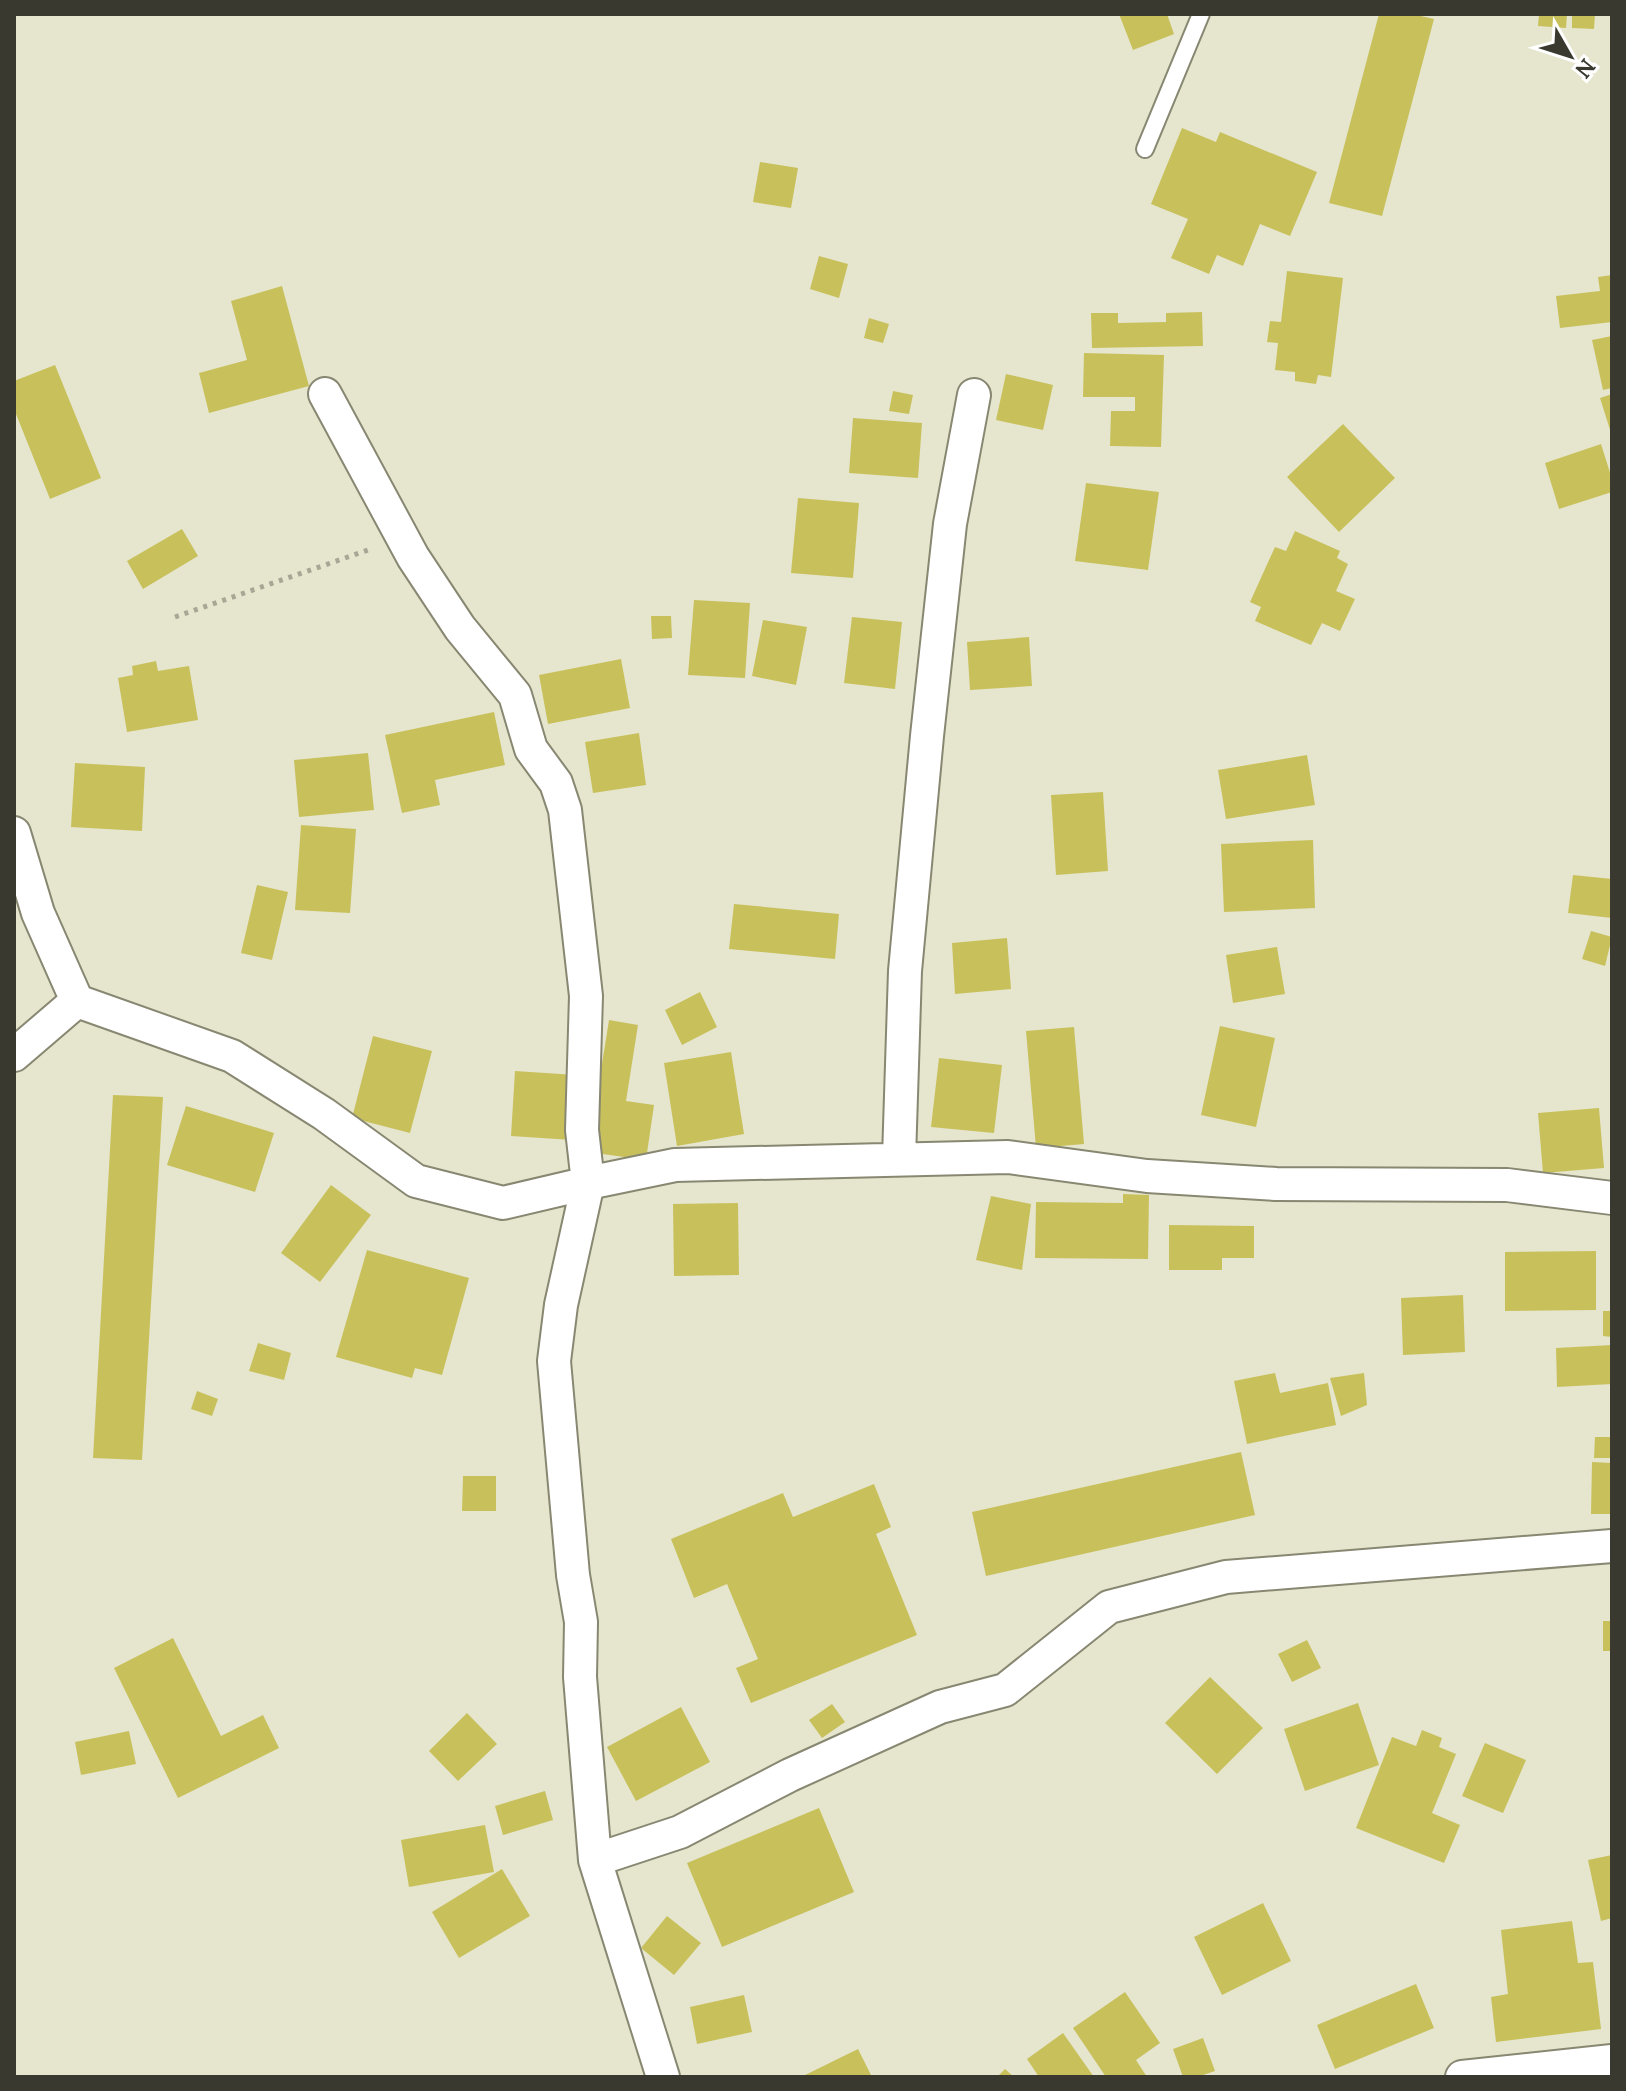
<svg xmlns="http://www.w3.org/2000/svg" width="1626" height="2091" font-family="Lora,serif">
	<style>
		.building { fill: #c8c15b }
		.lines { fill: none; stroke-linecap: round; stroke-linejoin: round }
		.lane-casing { stroke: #888771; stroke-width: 20 }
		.street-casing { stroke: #888771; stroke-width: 36 }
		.path { stroke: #a8a795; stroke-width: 5; stroke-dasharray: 4 6; stroke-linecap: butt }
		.lane { stroke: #fff; stroke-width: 16 }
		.street { stroke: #fff; stroke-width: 32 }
	</style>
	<rect width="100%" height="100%" fill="#e6e5ce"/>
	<path class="building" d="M1119,14H1167L1174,34L1133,50Z
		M1379,14H1412L1434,19L1382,216L1329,203Z
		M1539,14H1567L1566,28L1538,26Z
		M1572,14H1595L1594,29L1572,28Z
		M1182,128L1216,142L1220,132L1317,172L1290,236L1260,224L1243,266L1217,255L1209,274L1171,258L1188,219L1151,204Z
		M760,162L798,168L791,208L753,202Z
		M819,256L848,264L839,298L810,289Z
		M1287,271L1343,278L1331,377L1318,375L1316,384L1295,381V372L1275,370L1278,343L1267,342L1270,321L1281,322Z
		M1612,275V322L1560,328L1556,296L1600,291L1598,277Z
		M282,286L309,386L209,413L199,373L247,360L231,301Z
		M1202,312L1203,346L1092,348L1091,313H1118V323L1166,322V313Z
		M869,318L889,324L883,343L864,338Z
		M1612,336V388L1603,390L1592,340Z
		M1084,353L1164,355L1161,447L1110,446L1111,411H1135V397H1083Z
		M55,365L101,478L50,499L14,409V381Z
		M1006,374L1053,385L1043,430L996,420Z
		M893,391L913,395L909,414L889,411Z
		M1612,394V433H1611L1600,398Z
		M853,418L922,423L918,478L849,473Z
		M1343,424L1395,478L1339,532L1287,477Z
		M1601,444L1612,479V492L1559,509L1545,463Z
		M1086,483L1159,492L1148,570L1075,561Z
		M798,498L859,503L853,578L791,573Z
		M182,529L198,556L143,589L127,561Z
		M1295,531L1340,551L1337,558L1348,564L1336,591L1355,599L1340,631L1322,623L1311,645L1255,621L1261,607L1250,602L1275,547L1286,551Z
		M694,600L750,603L745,678L688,675Z
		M651,616H671L672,638L652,639Z
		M852,617L902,622L895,689L844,683Z
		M763,620L807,627L796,685L752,676Z
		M1029,637L1032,686L970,690L967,642Z
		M621,659L630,708L548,724L539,675Z
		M156,661L158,671L189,666L198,720L127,732L118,678L133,675L132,666Z
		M494,712L505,765L435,780L440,805L402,813L385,735Z
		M639,733L646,785L593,793L585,742Z
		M368,753L374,810L299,817L294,760Z
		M1307,755L1315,805L1226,819L1218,770Z
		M75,763L145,767L142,831L71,827Z
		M1103,792L1108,871L1056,875L1051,795Z
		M301,825L356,829L350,913L295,910Z
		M1313,840L1315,908L1224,912L1221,844Z
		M1573,875L1612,879V918L1568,913Z
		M257,885L288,892L272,960L241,953Z
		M734,904L839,914L835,959L729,949Z
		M1591,931L1612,937L1605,966L1582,959Z
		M1007,938L1011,989L955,994L952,943Z
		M1277,947L1285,994L1233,1003L1226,955Z
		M700,992L717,1027L682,1045L665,1010Z
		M609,1020L638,1025L626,1101L654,1105L646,1160L588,1152Z
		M1220,1026L1275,1038L1256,1127L1201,1115Z
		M1074,1027L1084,1144L1036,1148L1026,1031Z
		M373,1036L432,1051L410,1133L352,1118Z
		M731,1052L744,1134L677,1146L664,1063Z
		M939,1058L1002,1065L994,1133L931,1127Z
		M515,1071L576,1075L572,1140L511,1136Z
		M113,1095L163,1097L142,1460L93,1458Z
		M186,1106L274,1133L255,1192L167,1165Z
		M1599,1108L1604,1168L1543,1173L1538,1113Z
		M331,1185L371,1215L320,1282L281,1253Z
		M1123,1194L1149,1195L1148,1259L1035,1258L1036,1202L1123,1203Z
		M991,1196L1031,1204L1022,1270L976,1260Z
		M738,1203L739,1275L674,1276L673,1204Z
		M1169,1225L1254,1226V1258H1222V1270H1169Z
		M367,1250L469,1278L442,1375L415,1368L412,1378L336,1357Z
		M1596,1251V1310L1505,1311V1252Z
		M1463,1295L1465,1352L1403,1355L1401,1298Z
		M1603,1311H1612V1337L1603,1336Z
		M258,1343L291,1353L284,1380L249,1371Z
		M1612,1345V1384L1557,1387L1556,1348Z
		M1275,1373L1280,1393L1328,1383L1336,1425L1247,1444L1234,1381Z
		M1364,1373L1367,1405L1341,1416L1330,1378Z
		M197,1391L218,1399L212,1416L191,1409Z
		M1595,1437H1612V1458H1594Z
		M1241,1452L1255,1515L986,1576L972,1512Z
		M1592,1462L1612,1463V1514H1591Z
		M463,1476H496V1511H462Z
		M874,1484L891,1527L876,1534L917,1635L751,1703L736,1668L758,1659L727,1584L694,1598L671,1539L783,1493L793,1517Z
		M1603,1621H1612V1651H1603Z
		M173,1638L221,1736L263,1715L279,1748L178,1798L114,1668Z
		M1307,1640L1321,1668L1292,1682L1278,1654Z
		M1210,1677L1263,1728L1217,1774L1165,1723Z
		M1358,1703L1379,1765L1305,1791L1284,1729Z
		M832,1704L845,1722L822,1738L809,1720Z
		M681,1707L710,1762L636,1801L607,1747Z
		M467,1713L497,1744L458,1781L429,1751Z
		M1422,1730L1442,1738L1439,1747L1456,1754L1432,1813L1460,1825L1444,1863L1356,1828L1392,1737L1416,1746Z
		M129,1731L136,1764L81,1775L75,1742Z
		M1485,1743L1526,1760L1503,1813L1462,1796Z
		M545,1791L553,1820L503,1835L495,1806Z
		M819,1808L854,1892L722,1947L687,1863Z
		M485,1825L494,1872L409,1887L401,1840Z
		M1612,1855V1918L1601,1921L1588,1860Z
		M502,1869L530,1916L459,1958L432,1912Z
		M1263,1903L1291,1961L1222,1995L1194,1937Z
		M667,1916L701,1943L674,1975L641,1948Z
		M1572,1921L1578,1963L1593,1962L1601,2029L1496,2042L1491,1997L1508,1994L1501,1930Z
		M1416,1984L1434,2028L1335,2069L1317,2025Z
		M1125,1992L1160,2043L1136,2060L1147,2077H1106L1073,2028Z
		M744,1995L752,2032L697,2044L690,2007Z
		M1063,2033L1094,2077H1039L1027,2059Z
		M1203,2038L1215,2071L1197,2077H1183L1173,2049Z
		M858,2049L872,2077H801Z
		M1005,2069L1014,2077H997Z"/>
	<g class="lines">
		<defs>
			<path id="lane" d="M1145,149L1201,14"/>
			<path id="street" d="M14,833L38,913L77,1001
				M14,1055L77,1001L232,1056L324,1114L416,1181L503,1203L588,1183L582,1130L586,996L565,810L556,783L531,749L515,695L460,628L413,557L325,394
				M899,1158L905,971L927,736L950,524L974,395
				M1612,1198L1507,1185L1276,1184L1147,1176L1008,1157L675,1165L588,1183L561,1305L554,1361L573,1575L581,1622L580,1677L595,1860L680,1832L790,1775L940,1707L1005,1690L1109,1607L1226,1577L1612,1546
				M595,1860L663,2077
				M1462,2077L1612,2061"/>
		</defs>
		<use href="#lane" class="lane-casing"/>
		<use href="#street" class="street-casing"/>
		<path class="path" d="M175,617L371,549"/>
		<use href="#lane" class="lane"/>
		<use href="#street" class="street"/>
	</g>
	<rect width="1626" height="2091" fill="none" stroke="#393930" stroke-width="32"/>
	<g transform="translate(1570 56) rotate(129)" stroke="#ffffff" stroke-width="6" paint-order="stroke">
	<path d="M0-6L14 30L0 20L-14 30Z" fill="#393930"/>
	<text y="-12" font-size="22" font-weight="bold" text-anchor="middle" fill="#393930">N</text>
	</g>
</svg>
